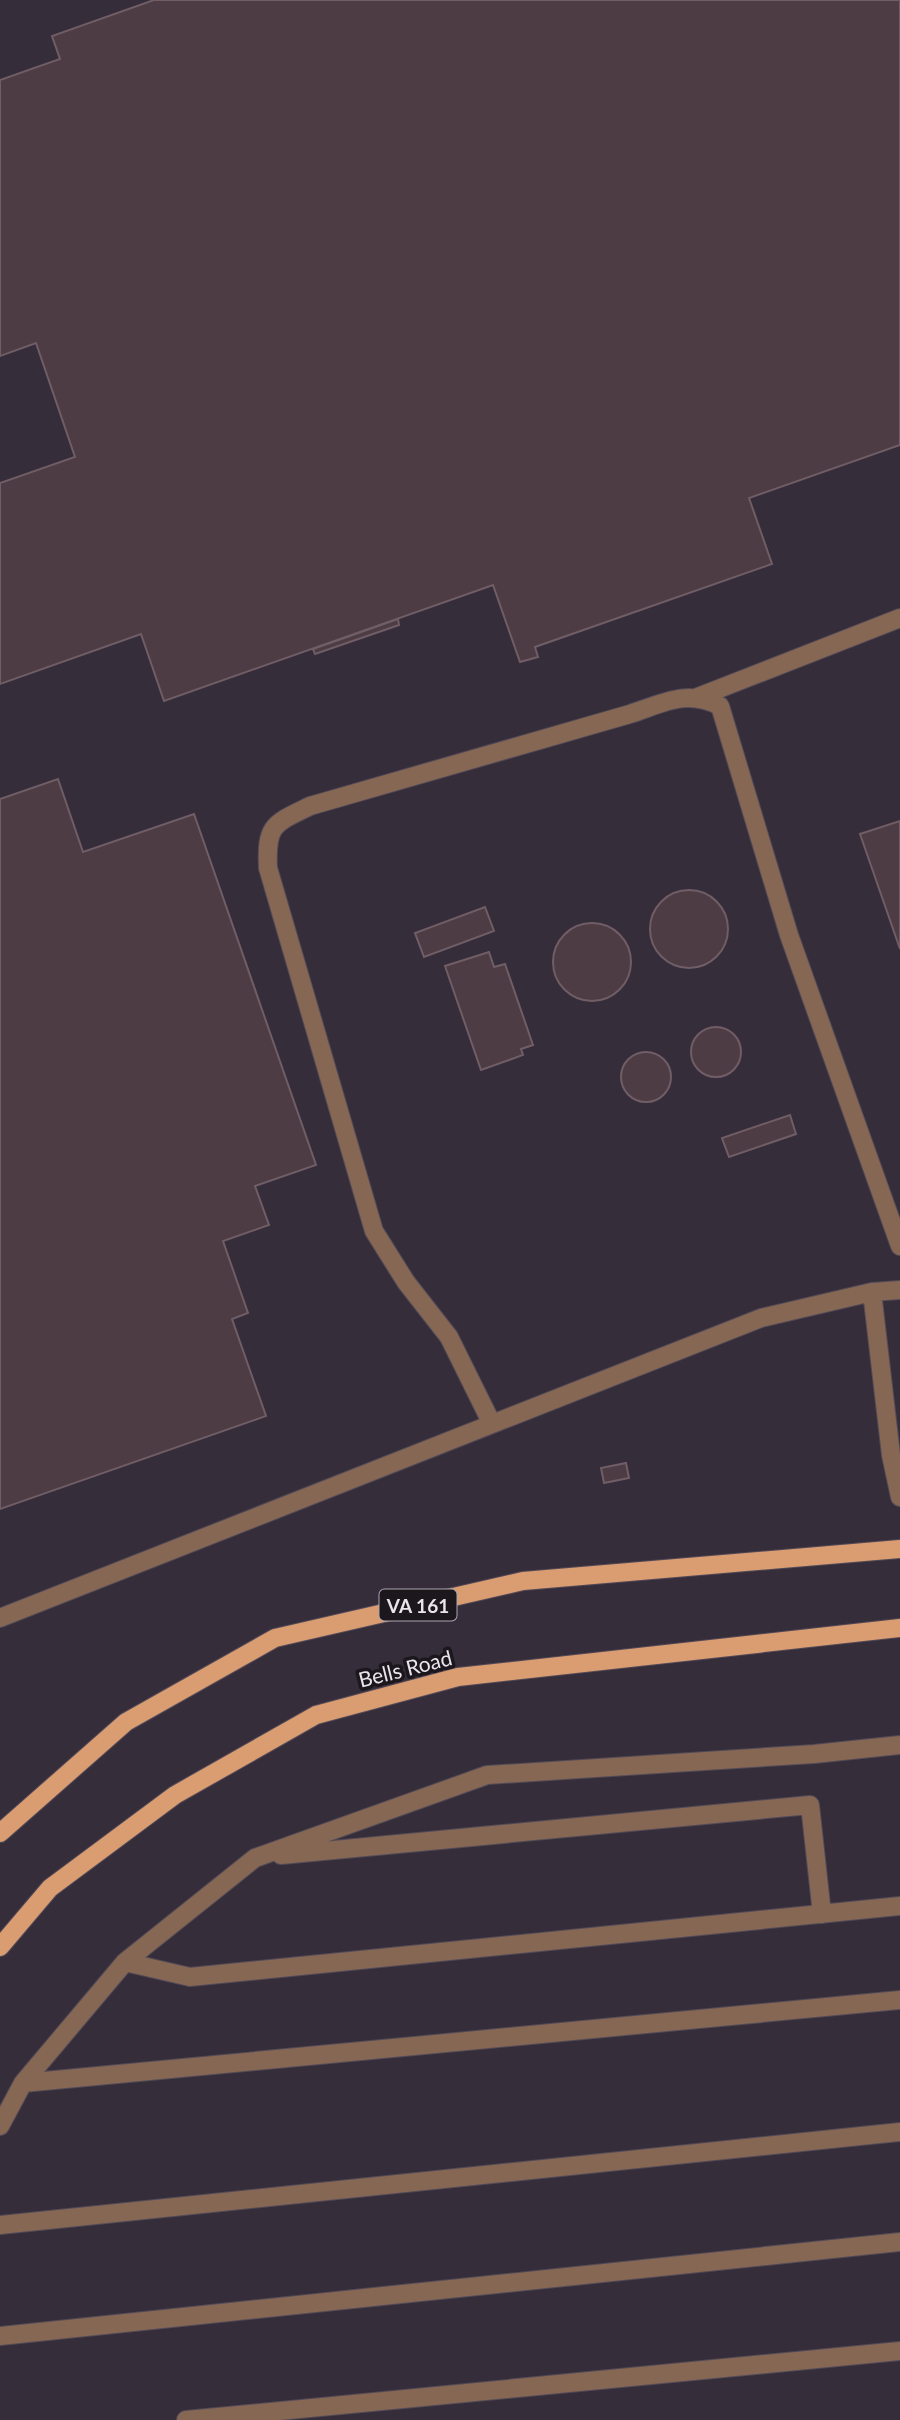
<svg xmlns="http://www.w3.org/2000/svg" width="900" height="2420" font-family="Lato,sans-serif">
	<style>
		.building { fill: #4d3c43; stroke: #705d65; stroke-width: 2 }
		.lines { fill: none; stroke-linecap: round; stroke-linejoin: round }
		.lane-casing { stroke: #534a57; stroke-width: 20 }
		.primary-casing { stroke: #534a57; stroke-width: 20 }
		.lane { stroke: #866753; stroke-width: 18 }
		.primary { stroke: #da9c71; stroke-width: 18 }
		.labels { text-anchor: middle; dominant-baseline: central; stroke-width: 7; stroke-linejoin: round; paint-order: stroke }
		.shield { fill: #1b171d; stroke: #aca6af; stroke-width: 2 }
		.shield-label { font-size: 19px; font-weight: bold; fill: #eae4ed }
		.street-label { font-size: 21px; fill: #eae4ed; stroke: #1b171d }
	</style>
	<rect width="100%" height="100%" fill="#362d3b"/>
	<path class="building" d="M154,0H900V445L749,498L772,564L535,647L538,657L520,662L493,585L164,701L141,634L0,684V483L75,457L36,343L0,356V80L60,59L52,36Z
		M398,619L399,625L315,654L313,649Z
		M58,779L83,852L194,814L316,1165L255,1186L269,1225L223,1241L248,1313L232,1319L266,1416L0,1509V799Z
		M900,821V949L860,834Z
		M650 929a39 39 0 1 1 78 0a39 39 0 1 1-78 0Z
		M485,907L494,931L424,957L415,933Z
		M553 962a39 39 0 1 1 78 0a39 39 0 1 1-78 0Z
		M489,952L494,967L505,964L533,1045L521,1049L523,1055L481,1070L445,966Z
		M691 1052a25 25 0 1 1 50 0a25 25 0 1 1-50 0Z
		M621 1077a25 25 0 1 1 50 0a25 25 0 1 1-50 0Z
		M790,1115L796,1134L729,1157L722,1138Z
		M626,1463L629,1478L604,1483L601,1468Z"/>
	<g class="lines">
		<defs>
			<path id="lane" d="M698,697L900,618
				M872,1292L891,1455L900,1497
				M492,1424L449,1337L406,1282L374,1231L268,868C266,825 273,824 310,806L630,714C664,703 686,689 720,706L789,935L900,1246
				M0,1618L761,1318L872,1292L900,1290
				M281,1855L810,1805L822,1914
				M125,1962L190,1977L900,1906
				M23,2083L900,2000
				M0,2126L23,2083L125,1962L255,1858L487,1775L814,1754L900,1745
				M0,2225L900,2132
				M0,2336L900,2242
				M186,2420L900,2351"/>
			<path id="primary" d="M0,1833L126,1722L275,1638L523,1581L900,1549
				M0,1947L50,1888L175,1795L316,1715L458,1677L900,1628"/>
		</defs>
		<use href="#lane" class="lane-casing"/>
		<use href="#primary" class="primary-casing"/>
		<use href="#lane" class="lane"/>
		<use href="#primary" class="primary"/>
	</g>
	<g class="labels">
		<rect class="shield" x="379.5" y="1589.5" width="77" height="31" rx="5"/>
		<g class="shield-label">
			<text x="418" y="1605">VA 161</text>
		</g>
		<g class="street-label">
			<text transform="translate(405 1668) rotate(-14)">Bells Road</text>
		</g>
	</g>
</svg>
